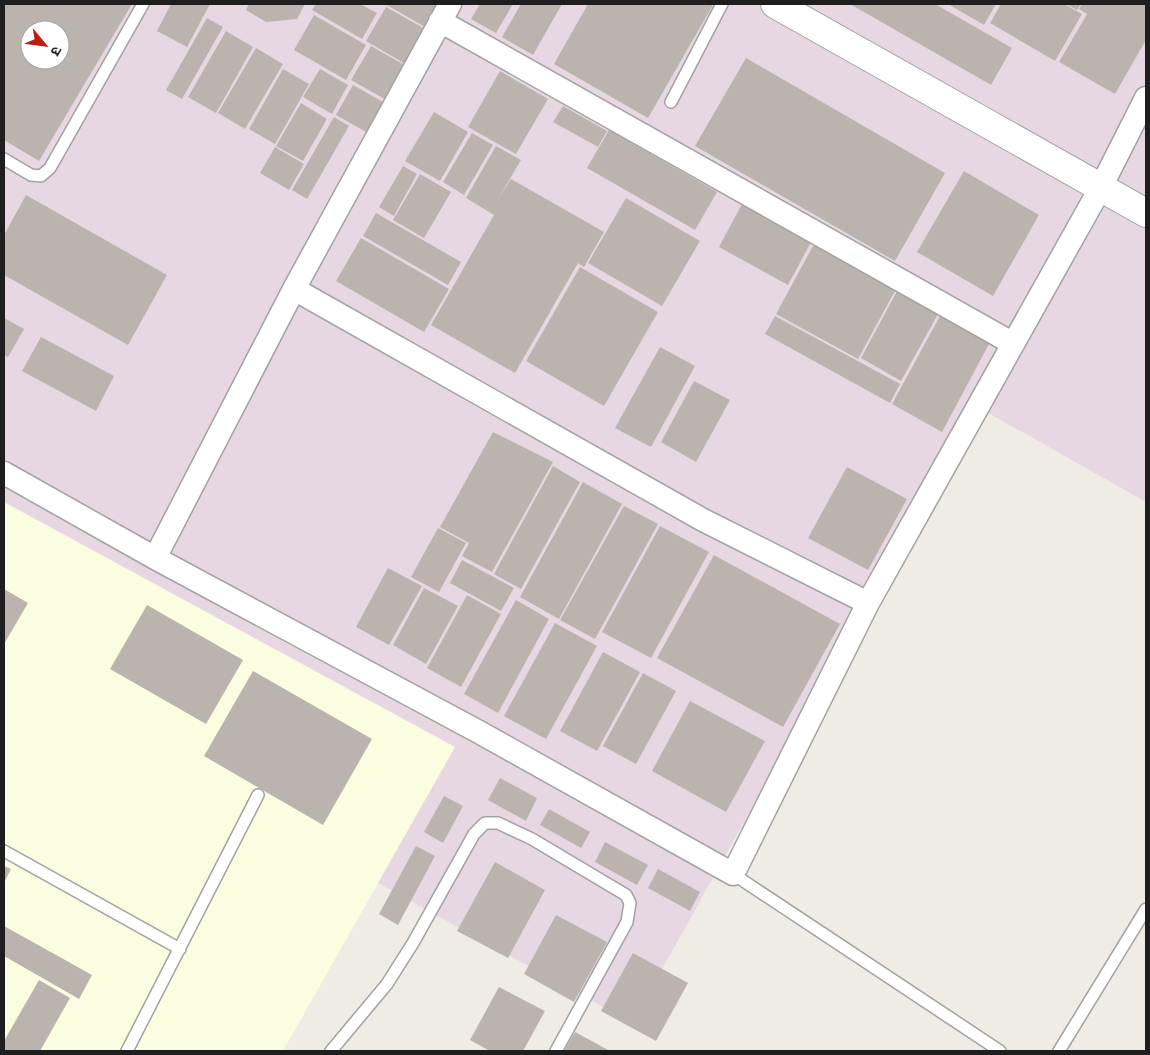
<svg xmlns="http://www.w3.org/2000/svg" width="1150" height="1055" font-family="Roboto,'Noto Sans Devanagari',sans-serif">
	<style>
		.industrial { fill: #e7d7e3; fill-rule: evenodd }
		.education { fill: #fafde0 }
		.building { fill: #bbb4ae; fill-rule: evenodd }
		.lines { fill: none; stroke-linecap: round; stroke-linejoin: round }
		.service-casing { stroke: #a2a2a2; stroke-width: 14 }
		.minor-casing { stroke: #a2a2a2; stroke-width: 25 }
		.tertiary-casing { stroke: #a2a2a2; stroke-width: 30 }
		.service { stroke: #fff; stroke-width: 11 }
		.minor { stroke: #fff; stroke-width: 22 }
		.tertiary { stroke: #fff; stroke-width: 28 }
	</style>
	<rect width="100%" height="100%" fill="#eeece5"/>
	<path class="industrial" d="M4,4H1146V502L976,406L632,1023L4,677ZM30,30H60V60H30Z"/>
	<path class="education" d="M4,502L455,747L283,1051H4Z"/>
	<path class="building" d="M4,4H132L39,161L4,140ZM30,30H60V60H30Z
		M171,4H210L187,47L157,31Z
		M249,4H305L297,19L266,22L246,10Z
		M316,4H360L377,13L362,39L312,10Z
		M385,4H440L427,28Z
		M480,4H513L496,33L471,19Z
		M521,4H562L533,55L502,37Z
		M588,4L713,5L648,118L554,64Z
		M850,4H935L1012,48L991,85Z
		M948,4H996L984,25Z
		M1001,4H1064L1082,14L1055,61L990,23Z
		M1066,4H1081L1077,10Z
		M1082,4H1146V40L1115,94L1059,62L1087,14L1079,9Z
		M386,7L427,30L407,65L366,41Z
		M314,15L366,45L346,80L294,50Z
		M207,18L223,27L182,99L166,90Z
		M226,31L253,47L216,113L188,97Z
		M371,46L408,67L388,101L351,80Z
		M256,48L283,64L245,129L218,113Z
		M746,58L945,173L895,261L695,146Z
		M283,69L309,84L275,144L249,129Z
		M320,69L348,85L332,114L303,97Z
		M500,71L548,99L516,154L468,127Z
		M353,85L390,106L373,136L336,115Z
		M301,103L327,119L303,161L276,146Z
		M563,106L607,131L598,147L553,122Z
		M434,112L468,132L440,181L405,161Z
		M334,117L349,126L307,199L292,190Z
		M609,130L717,192L695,230L587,168Z
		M472,133L493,145L464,195L443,182Z
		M496,146L521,160L498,199L511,179L604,232L584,267L578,263L515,373L431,325L494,215L466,198Z
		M275,147L304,164L289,190L260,173Z
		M403,166L417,174L394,216L379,207Z
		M964,171L1039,215L993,296L917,252Z
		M420,174L451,192L424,238L393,220Z
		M26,195L167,275L128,345L4,275V235Z
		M626,198L700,241L662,306L588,263Z
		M742,204L811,242L788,285L719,247Z
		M376,213L461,262L448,285L363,236Z
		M361,238L449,289L424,332L336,281Z
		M814,244L896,289L858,359L776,314Z
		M580,267L658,312L604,406L526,361Z
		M897,291L938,314L901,381L861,358Z
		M775,316L900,384L890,403L765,334Z
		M940,316L989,344L942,432L892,404Z
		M4,318L24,329L8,357L4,355Z
		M41,337L114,376L96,411L22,371Z
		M660,347L695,366L651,447L615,428Z
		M694,381L730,400L696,462L661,442Z
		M493,432L553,462L492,572L462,556L469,543L440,527Z
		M553,466L580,482L521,589L494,574Z
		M847,467L907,499L868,570L808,538Z
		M583,482L622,504L559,619L520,597Z
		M624,506L658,524L595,639L560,620Z
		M660,526L709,552L651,658L602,632Z
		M438,528L466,543L439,592L411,577Z
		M714,555L840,624L783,727L657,658Z
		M462,560L514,588L501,611L450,583Z
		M388,568L422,586L389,645L356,627Z
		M424,588L458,606L426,664L393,645Z
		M4,589L28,603L4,644Z
		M467,595L501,614L461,687L427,668Z
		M516,600L549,619L498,713L464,694Z
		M147,605L243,660L206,724L110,669Z
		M555,623L597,646L546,739L504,716Z
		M603,652L640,672L597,751L560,731Z
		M253,671L372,739L323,825L204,756Z
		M643,673L676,691L636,764L603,746Z
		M690,701L765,741L726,812L652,771Z
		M500,778L537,798L526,821L488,800Z
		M444,796L463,806L443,843L424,832Z
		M549,809L590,832L581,848L540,825Z
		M605,842L648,865L637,885L595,862Z
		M416,846L435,856L398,925L379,914Z
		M495,862L545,890L508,958L457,931Z
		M4,866L11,869L4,883Z
		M658,869L700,892L690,911L648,888Z
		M556,915L607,942L574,1002L524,974Z
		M4,926L92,975L79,999L4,956Z
		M633,953L688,983L656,1041L601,1011Z
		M39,980L70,998L40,1051H4V1041Z
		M499,987L545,1011L523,1051H490L470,1040Z
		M575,1032L610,1051H564Z"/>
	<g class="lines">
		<defs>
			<path id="service" d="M671,102L722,4
				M4,159L31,175L41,176L50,168L143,4
				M4,851L180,949
				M733,874L1000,1051
				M127,1051L258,795
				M331,1051L387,984L413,943L474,834L485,823H498L532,839L626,895L630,903L627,922L556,1051
				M1059,1051L1146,909"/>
			<path id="minor" d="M440,21L1012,343
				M294,289L703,520L868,603
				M4,473L155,558L479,732L733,874L868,603L1101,187L1146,98
				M155,558L294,289L450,4"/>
			<path id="tertiary" d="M775,4L1146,213"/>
		</defs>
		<use href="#service" class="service-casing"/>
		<use href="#minor" class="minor-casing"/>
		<use href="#tertiary" class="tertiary-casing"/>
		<use href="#service" class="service"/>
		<use href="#minor" class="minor"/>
		<use href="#tertiary" class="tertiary"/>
	</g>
	<rect width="1150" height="1055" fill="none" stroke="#1e1e1e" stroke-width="10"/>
	<g transform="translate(45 45) rotate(119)"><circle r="24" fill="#ffffff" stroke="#a5a5a5"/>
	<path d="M0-4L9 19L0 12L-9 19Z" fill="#bd1d0f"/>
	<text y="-8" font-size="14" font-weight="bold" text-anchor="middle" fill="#1e1e1e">उ</text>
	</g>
</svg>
